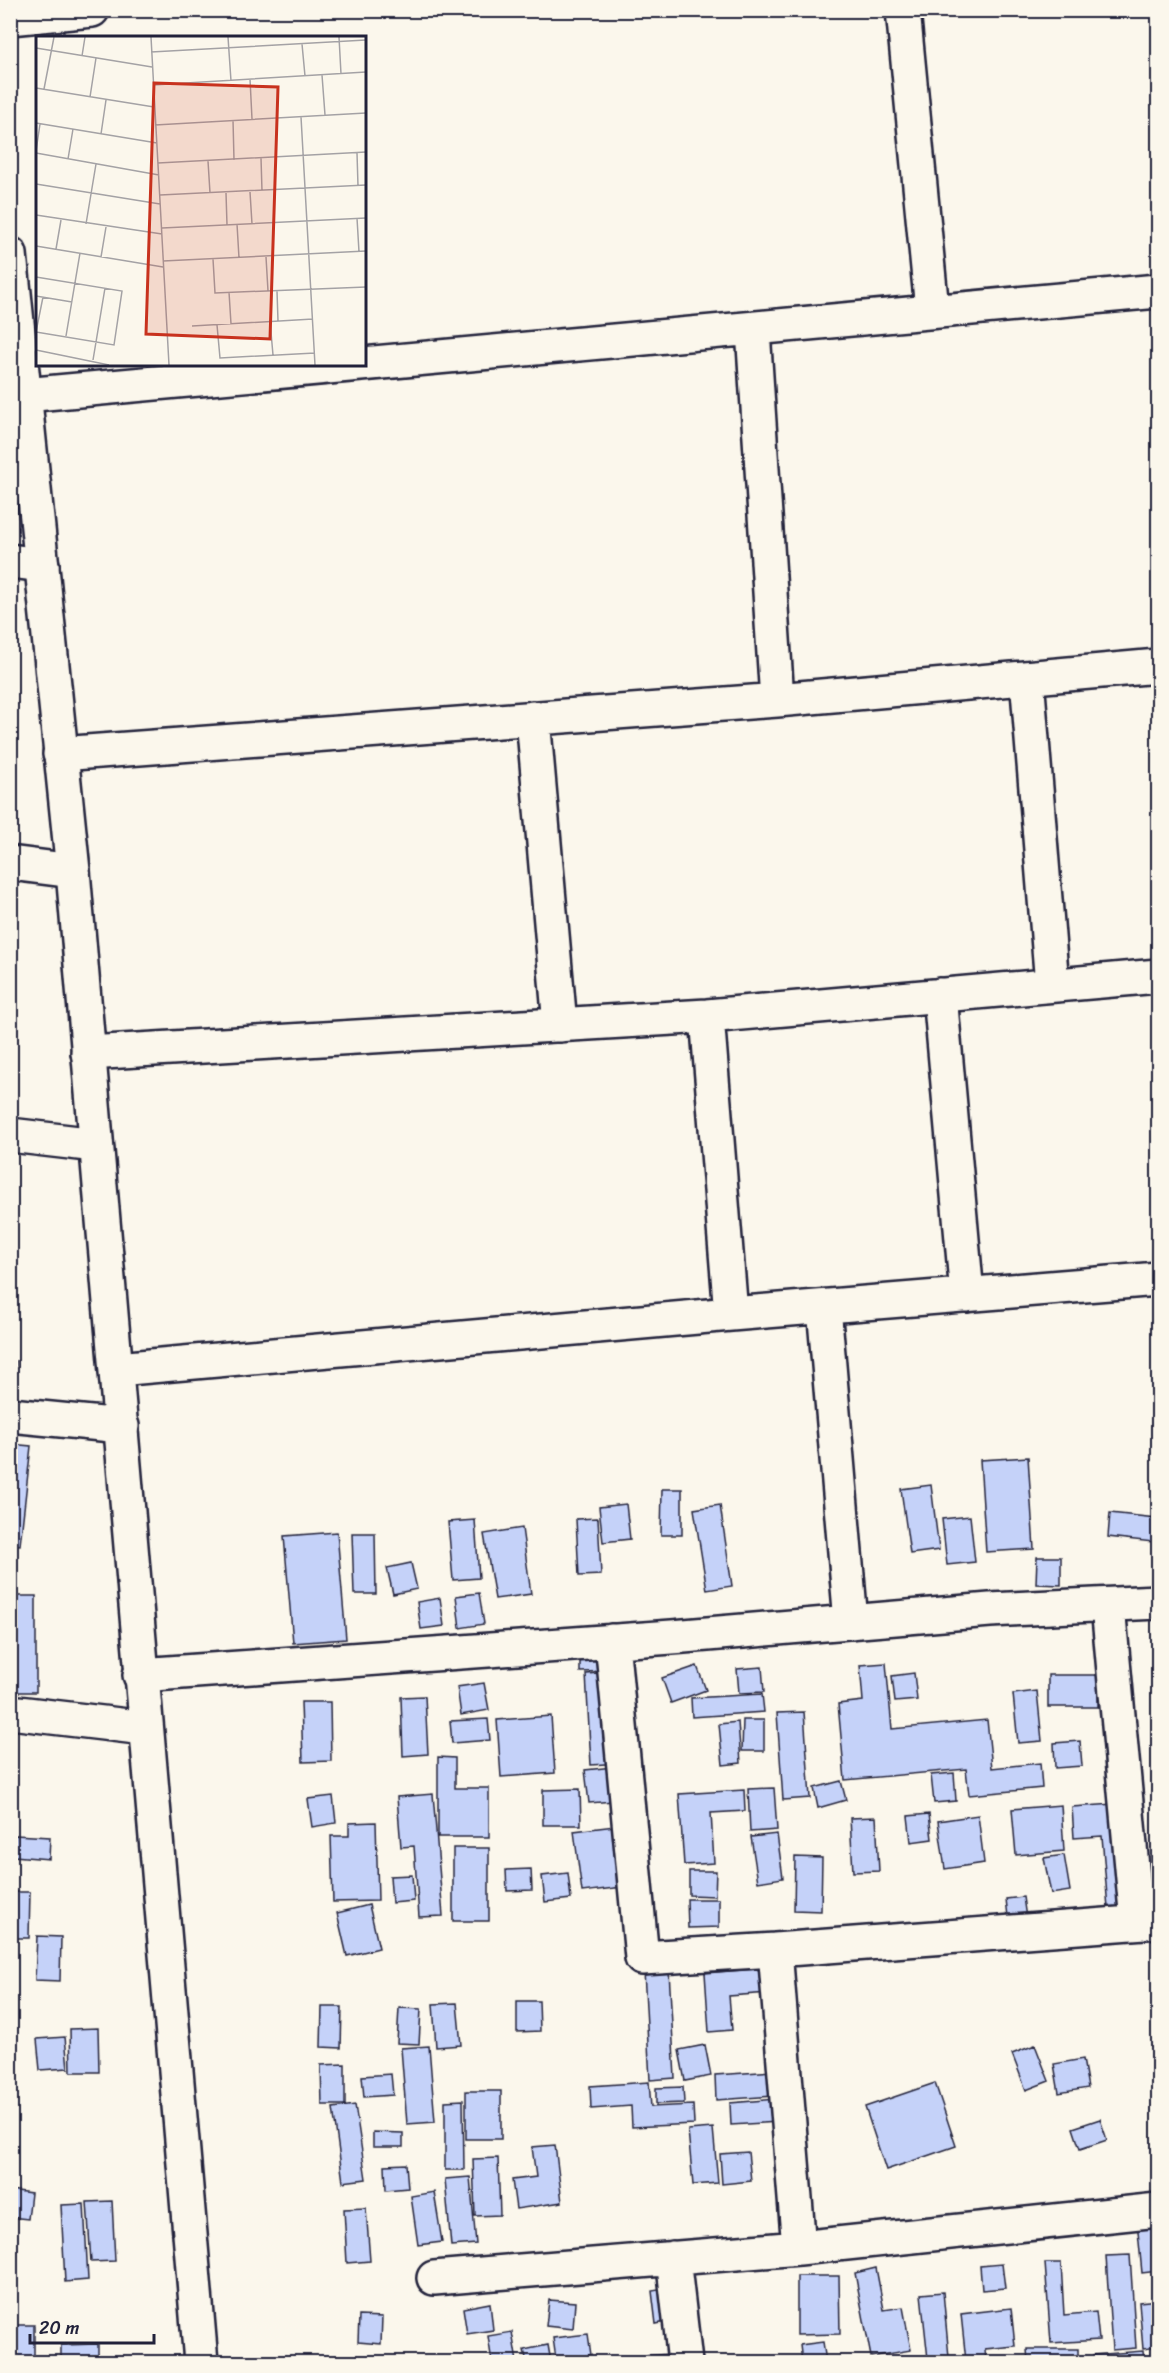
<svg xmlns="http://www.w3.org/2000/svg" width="1169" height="2373" font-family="Sriracha,sans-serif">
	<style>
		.building { fill: #c5d2f9; stroke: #22223b; stroke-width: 1.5 }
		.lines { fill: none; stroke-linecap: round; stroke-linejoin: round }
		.street-casing { stroke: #22223b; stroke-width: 38 }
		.secondary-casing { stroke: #22223b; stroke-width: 38 }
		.street { stroke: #fbf7ec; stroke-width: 33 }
		.secondary { stroke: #fbf7ec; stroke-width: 33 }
		.inset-road { fill: none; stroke: #a4a2a5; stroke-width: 1.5 }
		.view { fill: #c8321e; fill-opacity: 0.15; stroke: #c8321e; stroke-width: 3 }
		.inset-edge { fill: none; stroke: #22223b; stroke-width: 3 }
	</style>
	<rect width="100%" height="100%" fill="#fbf7ec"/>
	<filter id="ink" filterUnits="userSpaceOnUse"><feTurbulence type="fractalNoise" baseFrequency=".0167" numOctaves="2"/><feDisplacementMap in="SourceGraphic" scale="12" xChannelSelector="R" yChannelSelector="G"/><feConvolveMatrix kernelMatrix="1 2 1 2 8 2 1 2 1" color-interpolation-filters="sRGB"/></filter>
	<g filter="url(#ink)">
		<path class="building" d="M10,1361H16L15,1384H10Z
			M10,1444L31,1446L20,1545L10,1544Z
			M1028,1457L1034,1549L986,1552L980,1460Z
			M931,1485L939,1550L910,1554L901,1489Z
			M662,1489H682V1535H661Z
			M626,1504L630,1539L603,1542L599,1507Z
			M720,1505L732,1586L707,1590L694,1509Z
			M1110,1513L1156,1518L1153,1542L1108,1537Z
			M970,1516L975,1562L947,1565L942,1519Z
			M598,1518L601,1575L579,1576L576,1519Z
			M475,1520L479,1578L453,1580L448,1522Z
			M522,1528L531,1594L495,1599L484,1534Z
			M337,1532L346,1639L293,1643L284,1536Z
			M352,1533H375L376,1594H354Z
			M1037,1557H1061V1585L1036,1584Z
			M411,1563L417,1589L393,1594L387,1568Z
			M479,1593L484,1624L460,1628L456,1596Z
			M10,1596H36V1692H10Z
			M440,1598L444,1626L421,1629L417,1602Z
			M580,1655H619V1671L580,1672Z
			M886,1663L892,1729L987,1720L992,1768L1040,1763L1042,1788L969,1795L966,1769L845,1780L838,1704L863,1701L860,1665Z
			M697,1666L706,1690L671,1703L662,1678Z
			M762,1667L764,1692L739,1693L737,1669Z
			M614,1672L619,1763L591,1765L586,1674Z
			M914,1673L917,1700L895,1702L892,1676Z
			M1048,1675H1098V1707H1048Z
			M484,1683L489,1710L461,1715L457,1687Z
			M1037,1691L1042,1741L1018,1743L1013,1694Z
			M762,1694L764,1712L692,1717L691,1698Z
			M425,1696L428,1754L403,1756L401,1697Z
			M301,1702H330L331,1761L303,1762Z
			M804,1712L810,1798L783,1800L777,1713Z
			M551,1716L555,1773L501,1777L497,1720Z
			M488,1719L490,1740L452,1743L450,1721Z
			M743,1720H764V1751H742Z
			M738,1722L741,1763L723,1765L719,1724Z
			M1080,1741L1082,1766L1055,1768L1054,1743Z
			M438,1757L455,1758V1788H489V1837H438Z
			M623,1766L626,1800L589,1803L585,1770Z
			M954,1773L956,1801L934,1803L931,1775Z
			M841,1781L846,1800L818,1808L814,1788Z
			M774,1788L777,1830L750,1832L748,1789Z
			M580,1789L581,1825H543V1790Z
			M744,1790L745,1811L711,1813L714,1863L684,1865L679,1794Z
			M433,1794L443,1916L419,1917L414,1846L401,1847L397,1797Z
			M333,1796L336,1823L312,1827L308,1799Z
			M1128,1803L1136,1907L1108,1908L1102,1836L1074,1838L1072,1807Z
			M1061,1805L1064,1851L1016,1855L1012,1809Z
			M929,1814L932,1839L911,1842L908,1816Z
			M978,1815L984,1863L945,1869L938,1821Z
			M876,1817L879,1871L853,1872L850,1818Z
			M376,1822L378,1901L333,1902L331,1836H349V1823Z
			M623,1825L631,1886L582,1892L574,1831Z
			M777,1834L783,1878L758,1882L751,1837Z
			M15,1835L50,1837L49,1859L14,1856Z
			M453,1848H489V1921H453Z
			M1064,1855L1070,1891L1051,1894L1044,1858Z
			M795,1857L822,1858L821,1911L794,1910Z
			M531,1869L532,1890L507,1891L506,1870Z
			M689,1871H716L715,1896L689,1895Z
			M568,1873L571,1899L545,1902L542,1876Z
			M412,1875L414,1901L392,1903L390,1876Z
			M10,1892H30L29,1938H10Z
			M1023,1897L1028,1932L1010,1934L1006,1899Z
			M687,1899H719V1927L688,1928Z
			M369,1905L379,1948L347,1956L337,1913Z
			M37,1936L61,1937L60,1981L35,1980Z
			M768,1968L769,1993L729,1996L732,2030L709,2032L705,1973Z
			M644,1971H669L675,2078L650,2080Z
			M517,2001H539L540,2031L517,2032Z
			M457,2003L461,2045L436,2047L433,2004Z
			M322,2007H342L341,2048L321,2047Z
			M399,2008L421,2009L419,2044L397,2043Z
			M98,2028L99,2072H71L70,2029Z
			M65,2037L68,2068L40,2070L37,2039Z
			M705,2045L711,2076L685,2081L679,2050Z
			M1035,2045L1049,2081L1026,2090L1012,2054Z
			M429,2046L435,2122L407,2124L401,2048Z
			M1083,2059L1088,2088L1059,2093L1054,2064Z
			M345,2064V2105H322L321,2065Z
			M773,2071L775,2096L716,2100L715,2075Z
			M391,2074L393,2095L364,2097L362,2076Z
			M649,2082L651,2107L693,2105L694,2124L632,2127L631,2106L591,2109L590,2086Z
			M935,2083L956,2146L886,2170L865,2107Z
			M683,2087L684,2103L656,2104V2088Z
			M466,2091H501V2139H466Z
			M776,2099L778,2122L731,2125L730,2103Z
			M463,2100L464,2170H445V2101Z
			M355,2105L366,2179L343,2182L333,2108Z
			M1100,2119L1107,2140L1080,2149L1073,2128Z
			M713,2128L718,2183L693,2185L688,2130Z
			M373,2132L403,2133V2147H373Z
			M555,2145L562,2202L516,2209L512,2180L536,2177L532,2147Z
			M748,2152L751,2181L722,2184L720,2154Z
			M498,2158L500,2215L475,2216L473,2159Z
			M406,2164L408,2188L386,2190L385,2165Z
			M470,2177L476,2244L451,2246L445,2179Z
			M10,2190L31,2193L28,2219L10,2217Z
			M434,2192L442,2242L418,2245L411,2196Z
			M112,2201L115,2261L91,2262L87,2202Z
			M84,2204L88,2280L65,2282L61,2205Z
			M366,2208L370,2261L347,2263L344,2209Z
			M1158,2220V2271L1142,2273L1137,2221Z
			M1130,2255L1136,2348L1112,2350L1106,2256Z
			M1045,2263H1061L1064,2315L1096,2312L1099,2340L1051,2343Z
			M1002,2264L1005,2288L982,2290L980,2266Z
			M876,2268L884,2310L903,2307L911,2350L871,2357L855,2273Z
			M797,2276H839L840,2334L797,2335Z
			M676,2287L681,2319L656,2324L652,2291Z
			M943,2292L949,2357L928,2359L921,2294Z
			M549,2300L575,2302L573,2329L546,2326Z
			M1158,2300V2347L1143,2349L1139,2302Z
			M490,2303L493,2330L467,2334L463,2308Z
			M1011,2308L1015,2346L985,2349L986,2362H953L966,2361L961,2314Z
			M359,2316L382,2317L381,2344L358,2342Z
			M10,2325H34V2360H48V2362H10Z
			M512,2332L517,2362H492L488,2336Z
			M588,2334L591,2355L556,2359L553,2338Z
			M823,2342L826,2362H802L800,2345Z
			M98,2344V2362H61V2345Z
			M548,2345L551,2362H527L524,2350Z
			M1027,2349H1078V2362H1028Z
			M1143,2351L1144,2362H1094L1093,2355Z
			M683,2353L684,2362H630L629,2357Z"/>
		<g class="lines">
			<defs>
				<path id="street" d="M903,10L932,310
					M10,18L92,10
					M753,330L777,700
					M24,395L1158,291
					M10,561L42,565
					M1027,678L1052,985
					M533,718L560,1025
					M60,754L777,700L1158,666
					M10,863L73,871
					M940,995L967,1295
					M707,1016L731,1314
					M88,1053L707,1016L1158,976
					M10,1135L96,1145
					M824,1307L851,1622
					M117,1369L731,1314L1158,1279
					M10,1415L122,1426
					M1108,1606L1137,1922
					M612,1641L642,1958L775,1950L1158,1921
					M140,1675L672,1637L990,1610L1158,1602
					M10,1712L145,1728
					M775,1950L799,2248
					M673,2258L685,2362
					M434,2278L799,2248L1158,2210"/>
				<path id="secondary" d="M10,254L73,871L201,2362"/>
			</defs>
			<use href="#street" class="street-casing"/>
			<use href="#secondary" class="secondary-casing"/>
			<use href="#street" class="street"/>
			<use href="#secondary" class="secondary"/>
		</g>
	</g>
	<g transform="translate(36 36)">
		<rect width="330" height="330" fill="#fbf7ec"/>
		<path class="inset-road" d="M115,1L133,329M192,1L195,45M303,1L305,38M266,8L269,40M0,12L116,31M115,16L330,4M46,20L49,1M286,39L289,79M214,43L216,83M117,49L330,36M0,52L118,71M8,53L18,1M54,61L60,22M265,81L279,329M197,84L198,124M0,87L121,107M119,89L330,77M65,98L70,64M0,115L4,88M0,117L123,139M321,117L322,150M225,122L226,155M32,123L37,93M172,125L174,157M122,127L330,116M0,148L124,168M214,156L216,188M190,157L191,189M124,159L330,149M0,179L126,198M321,182L323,216M50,188L60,128M201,188L203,222M126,192L330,182M0,210L127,231M20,213L25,184M65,221L70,191M230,221L232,255M177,223L179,257L330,251M127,225L330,215M0,241L86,255L78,309L0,296M241,255L242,285M193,256L195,288M0,260L36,266M234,285L237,319M181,289L184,322L279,317M156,290L277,283M0,296L7,261M30,300L44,217M0,314L73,329M57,324L69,252"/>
		<path class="view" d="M118,47L242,51L234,303L110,298Z"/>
		<rect width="330" height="330" class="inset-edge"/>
	</g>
	<rect width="1169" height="2373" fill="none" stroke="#fbf7ec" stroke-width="36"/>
	<rect x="18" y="18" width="1133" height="2337" fill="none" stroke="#22223b" stroke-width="2" filter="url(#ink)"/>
	<path d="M30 2334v9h124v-9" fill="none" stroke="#22223b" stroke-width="3"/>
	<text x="39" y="2334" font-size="18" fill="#22223b" stroke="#fbf7ec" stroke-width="4.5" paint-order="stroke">20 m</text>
</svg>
